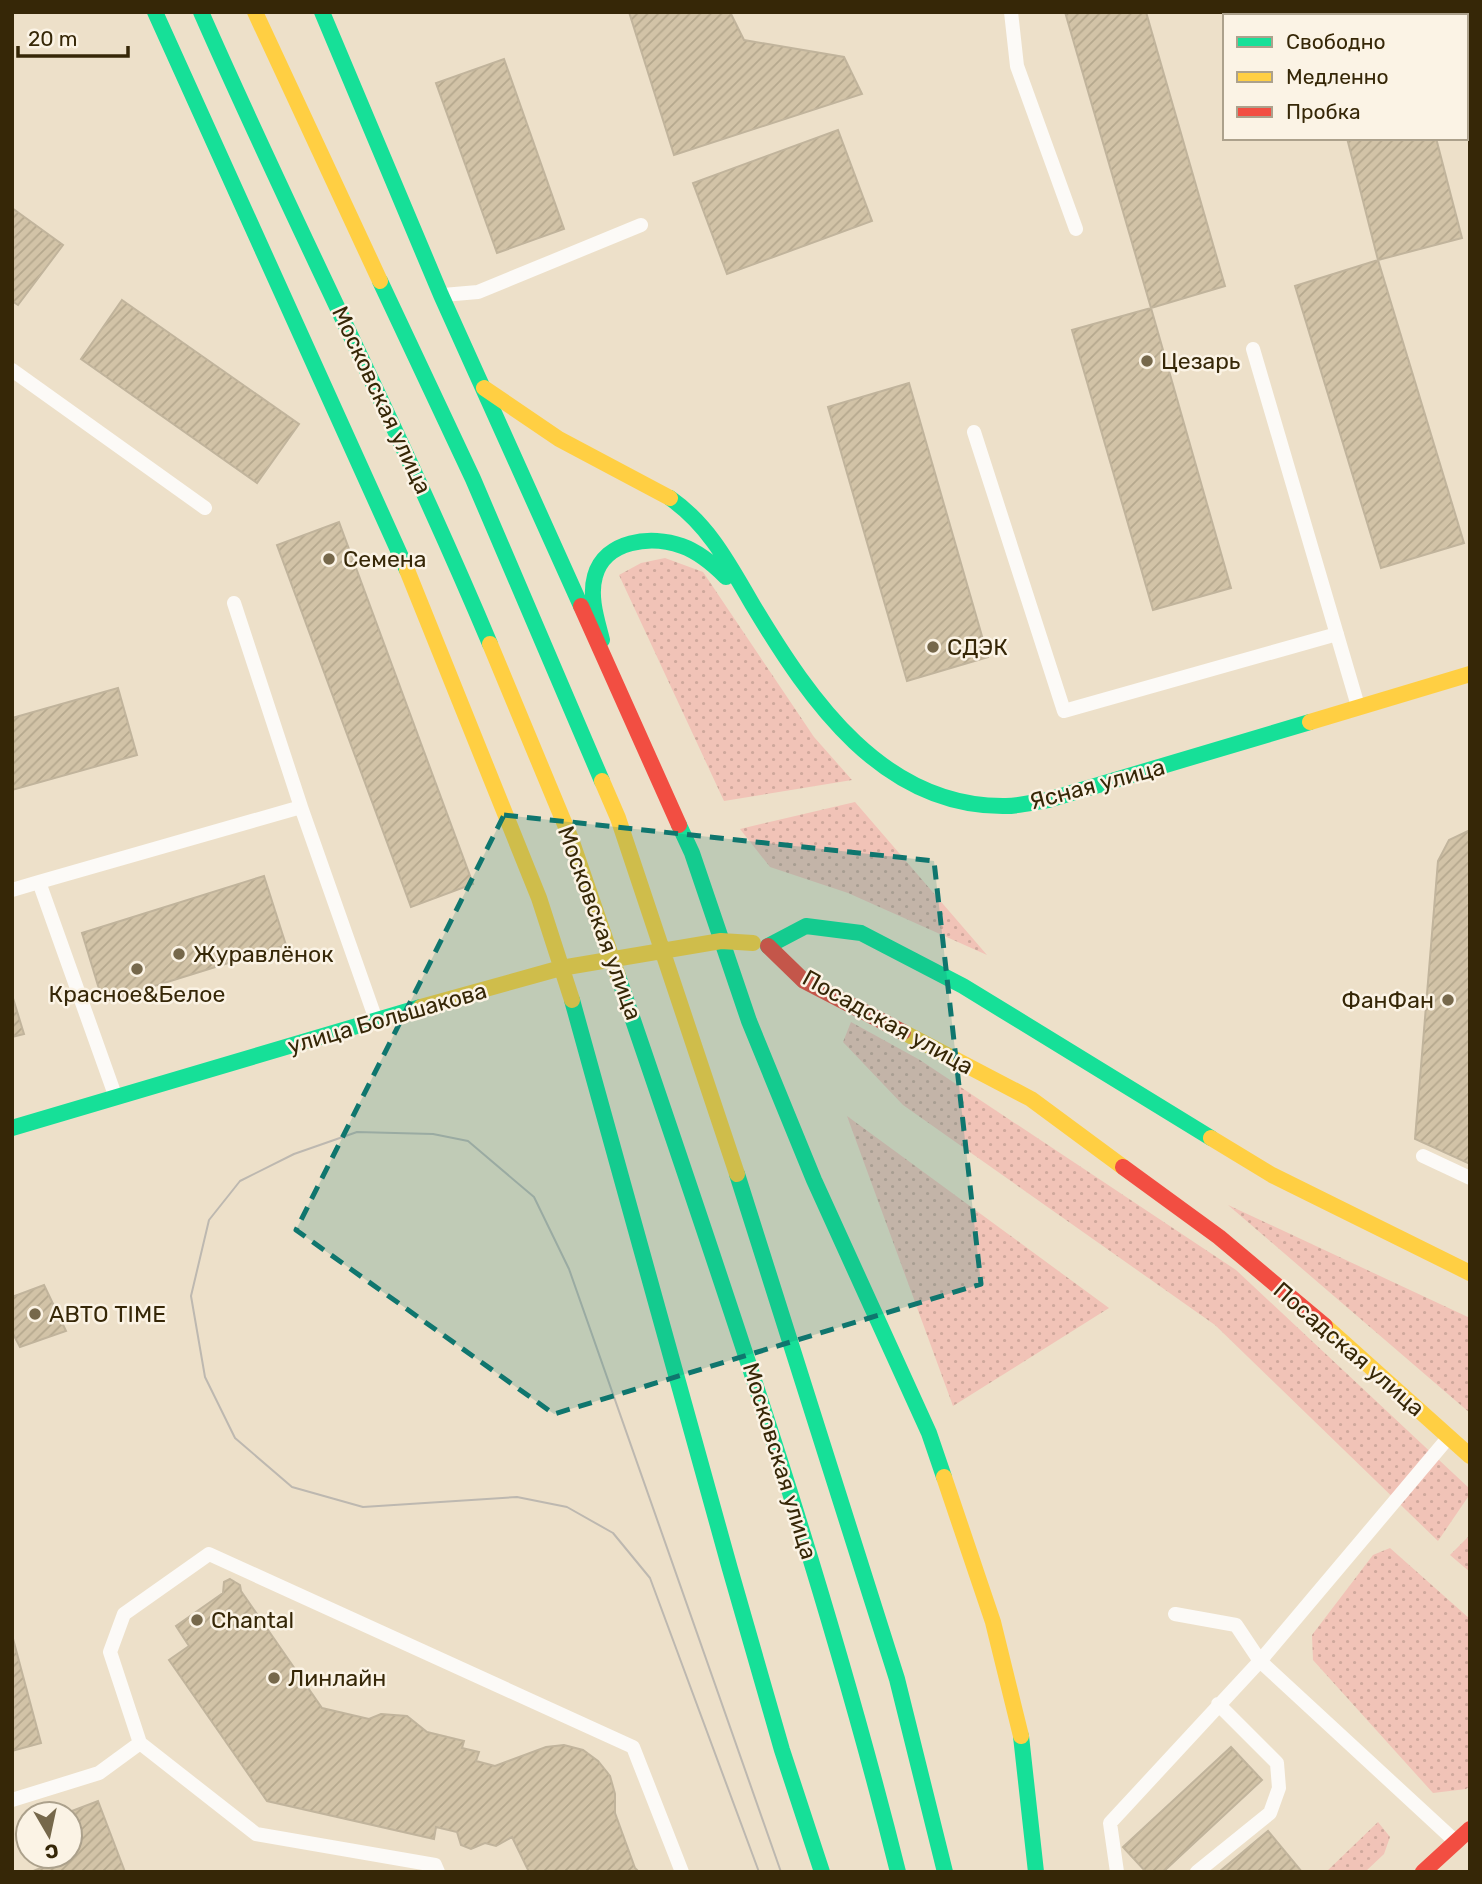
<svg xmlns="http://www.w3.org/2000/svg" width="1482" height="1884" font-family="Rubik,sans-serif">
	<style>
		.grass { fill: url(#grass-dots) }
		.building { fill: url(#building-hatch); stroke: #c1b49c; stroke-width: 2 }
		.lines { fill: none; stroke-linecap: round; stroke-linejoin: round }
		.lane { stroke: #fcfaf7; stroke-width: 14 }
		.fast { stroke: #16e098; stroke-width: 16 }
		.slow { stroke: #ffcf43; stroke-width: 16 }
		.jam { stroke: #f24e42; stroke-width: 16 }
		.tram { stroke: #bdb8b0; stroke-width: 2 }
		.marked { fill: #0f766e; fill-opacity: 0.2; stroke: #0f766e; stroke-width: 5; stroke-dasharray: 14 9; stroke-linejoin: round }
		.poi-dot { fill: #76684b; stroke: #fbf3e5; stroke-width: 2.5 }
		.labels { text-anchor: middle; dominant-baseline: central; stroke-width: 5; stroke-linejoin: round; paint-order: stroke }
		.poi-label { font-size: 23px; fill: #362707; stroke: #fbf3e5; text-anchor: start }
		.street-label { font-size: 23px; fill: #362707; stroke: #fbf3e5 }
	</style>
	<defs>
		<pattern id="grass-dots" width="8" height="8" patternUnits="userSpaceOnUse" patternTransform="scale(1.75)"><rect width="8" height="8" fill="#f1c3b7"/><path d="M2 2h.1M6 6h.1" fill="none" stroke="#cfa89c" stroke-width="1.8" stroke-linecap="round"/></pattern>
		<pattern id="building-hatch" width="6" height="6" patternUnits="userSpaceOnUse" patternTransform="scale(1.75)"><rect width="6" height="6" fill="#d2c3a7"/><path d="M-1 1l2-2M0 6l6-6M5 7l2-2" fill="none" stroke="#b5a88e"/></pattern>
	</defs>
	<rect width="100%" height="100%" fill="#ede0c9"/>
	<path class="grass" d="M665,558L703,572L814,737L852,780L724,801L619,575L641,563Z
		M855,802L987,955L848,893L770,867L740,829Z
		M851,1022L920,1060L1236,1270L1470,1489V1494L1438,1541L1215,1325L903,1105L843,1042Z
		M847,1116L1109,1308L953,1406Z
		M1228,1205L1470,1318V1413Z
		M1470,1535V1572L1450,1555Z
		M1390,1548L1470,1619V1786L1466,1789L1433,1793L1313,1660L1312,1635L1373,1555Z
		M1378,1822L1390,1837L1384,1854L1365,1872H1326Z"/>
	<path class="building" d="M629,12H730L744,40L844,57L862,94L674,155Z
		M1065,12H1146L1225,286L1151,308Z
		M1314,12H1403L1404,16H1315Z
		M504,59L564,229L497,253L436,83Z
		M838,130L872,221L727,274L693,183Z
		M1347,138H1436L1462,238L1378,260Z
		M12,208L63,245L18,305L12,301Z
		M1378,260L1464,543L1381,568L1295,286Z
		M122,300L299,424L257,483L81,359Z
		M1151,308L1231,588L1153,610L1072,330Z
		M909,383L988,657L907,681L828,407Z
		M339,522L473,884L411,907L277,545Z
		M118,688L137,755L12,790V718Z
		M1470,830V1164L1415,1139L1438,861L1449,840Z
		M264,876L286,945L103,1002L82,933Z
		M12,995L24,1034L12,1037Z
		M44,1285L66,1331L20,1347L12,1332V1297Z
		M230,1579L240,1585L241,1591L322,1708L369,1719L381,1714L407,1716L427,1732L464,1741L462,1748L479,1752L476,1761L495,1766L546,1747L564,1745L583,1750L598,1761L610,1776L615,1794V1813L635,1868L639,1872H529L512,1837L496,1846L485,1843L471,1849L461,1845L457,1832L436,1827L434,1839L267,1801L169,1660L189,1646L176,1626L223,1593L224,1582Z
		M12,1635L41,1743L12,1751Z
		M1231,1747L1262,1780L1163,1872H1146L1123,1847Z
		M98,1801L125,1872H31L70,1856V1814H64Z
		M1268,1831L1302,1872H1219Z"/>
	<g class="lines">
		<path class="lane" d="M1011,12L1017,66L1076,229
			M443,295L478,292L641,225
			M1253,349L1358,706
			M12,370L205,508
			M974,432L1064,711L1337,634
			M234,603L301,807
			M12,890L39,882
			M115,1095L39,882L301,807L375,1017
			M1423,1156L1470,1178
			M1175,1614L1236,1625L1260,1661L1455,1841
			M12,1800L99,1773L140,1743
			M438,1872L435,1865L256,1834L140,1743L110,1652L124,1614L209,1554L633,1747L682,1872
			M1117,1872L1110,1823L1260,1661L1448,1438
			M1197,1872L1270,1813L1279,1788L1277,1763L1218,1704"/>
		<path class="fast" d="M155,12L407,570
			M201,12C294,224 400,430 490,644
			M322,12L441,295L581,606
			M380,281L473,479L602,781
			M670,498C710,526 730,566 754,607C810,700 883,808 1006,806C1020,806 1034,802 1048,800L1310,722
			M602,640C597,620 589,597 595,576C605,540 651,535 682,546C699,552 713,564 726,577
			M679,825L692,853L749,1021L814,1180L929,1433L944,1477
			M768,946L806,926L861,933L963,986L1211,1138
			M618,976C719,1273 822,1568 898,1872
			M572,1000L730,1569L782,1750L822,1872
			M12,1128L421,1007
			M737,1174L897,1679L945,1872
			M1021,1736L1036,1872"/>
		<path class="slow" d="M255,12L380,281
			M484,388L559,439L670,498
			M407,570L539,898L572,1000
			M490,644L571,839L618,976
			M1310,722L1470,674
			M602,781L618,818L737,1174
			M421,1007L561,968L721,941L753,943
			M903,1032L1031,1099L1123,1167
			M1211,1138L1272,1175L1470,1273
			M1325,1326L1470,1456
			M944,1477L993,1622L1021,1736"/>
		<path class="jam" d="M581,606L679,825
			M768,946L804,981L903,1032
			M1123,1167L1219,1237L1325,1326
			M1423,1872L1470,1829"/>
		<path class="tram" d="M759,1872L650,1578L613,1533L567,1507L517,1497L363,1507L292,1487L235,1438L205,1377L191,1296L209,1220L240,1181L294,1154L357,1132L433,1134L468,1141L534,1197L569,1269L781,1872"/>
	</g>
	<path class="marked" d="M504,815L934,861L981,1284L554,1414L296,1230Z"/>
	<g class="poi-dot">
		<circle cx="1147" cy="361" r="7"/>
		<circle cx="329" cy="559" r="7"/>
		<circle cx="933" cy="647" r="7"/>
		<circle cx="179" cy="954" r="7"/>
		<circle cx="137" cy="969" r="7"/>
		<circle cx="1448" cy="1000" r="7"/>
		<circle cx="35" cy="1314" r="7"/>
		<circle cx="197" cy="1620" r="7"/>
		<circle cx="274" cy="1678" r="7"/>
	</g>
	<g class="labels">
		<g class="poi-label">
			<text x="1161" y="361">Цезарь</text>
			<text x="343" y="559">Семена</text>
			<text x="947" y="647">СДЭК</text>
			<text x="193" y="954">Журавлёнок</text>
			<text x="137" y="994" text-anchor="middle">Красное&amp;Белое</text>
			<text x="1434" y="1000" text-anchor="end">ФанФан</text>
			<text x="49" y="1314">АВТО TIME</text>
			<text x="211" y="1620">Chantal</text>
			<text x="288" y="1678">Линлайн</text>
		</g>
		<g class="street-label">
			<text transform="translate(382 400) rotate(65)">Московская улица</text>
			<text transform="translate(1097 784) rotate(-15)">Ясная улица</text>
			<text transform="translate(600 923) rotate(70)">Московская улица</text>
			<text transform="translate(387 1018) rotate(-16)">улица Большакова</text>
			<text transform="translate(888 1022) rotate(29)">Посадская улица</text>
			<text transform="translate(1349 1349) rotate(41)">Посадская улица</text>
			<text transform="translate(780 1461) rotate(73)">Московская улица</text>
		</g>
	</g>
	<rect width="1482" height="1884" fill="none" stroke="#362707" stroke-width="28"/>
	<rect x="1223" y="14" width="245" height="126" fill="#fbf3e5" stroke="#aca18c" stroke-width="2"/>
	<rect x="1237" y="37" width="35" height="10" fill="#16e098" stroke="#aca18c" stroke-width="2"/>
	<text x="1286" y="49" font-size="21" fill="#362707">Свободно</text>
	<rect x="1237" y="72" width="35" height="10" fill="#ffcf43" stroke="#aca18c" stroke-width="2"/>
	<text x="1286" y="84" font-size="21" fill="#362707">Медленно</text>
	<rect x="1237" y="107" width="35" height="10" fill="#f24e42" stroke="#aca18c" stroke-width="2"/>
	<text x="1286" y="119" font-size="21" fill="#362707">Пробка</text>
	<g transform="translate(49 1835) rotate(171)"><circle r="33" fill="#fbf3e5" stroke="#aca18c" stroke-width="2"/>
	<path d="M0-5L12 26L0 18L-12 26Z" fill="#76684b"/>
	<text y="-10" font-size="19" font-weight="bold" text-anchor="middle" fill="#362707">С</text>
	</g>
	<path d="M18 46v10h110v-10" fill="none" stroke="#362707" stroke-width="3.5"/>
	<text x="28" y="46" font-size="21" fill="#362707" stroke="#fbf3e5" stroke-width="5" paint-order="stroke">20 m</text>
</svg>
